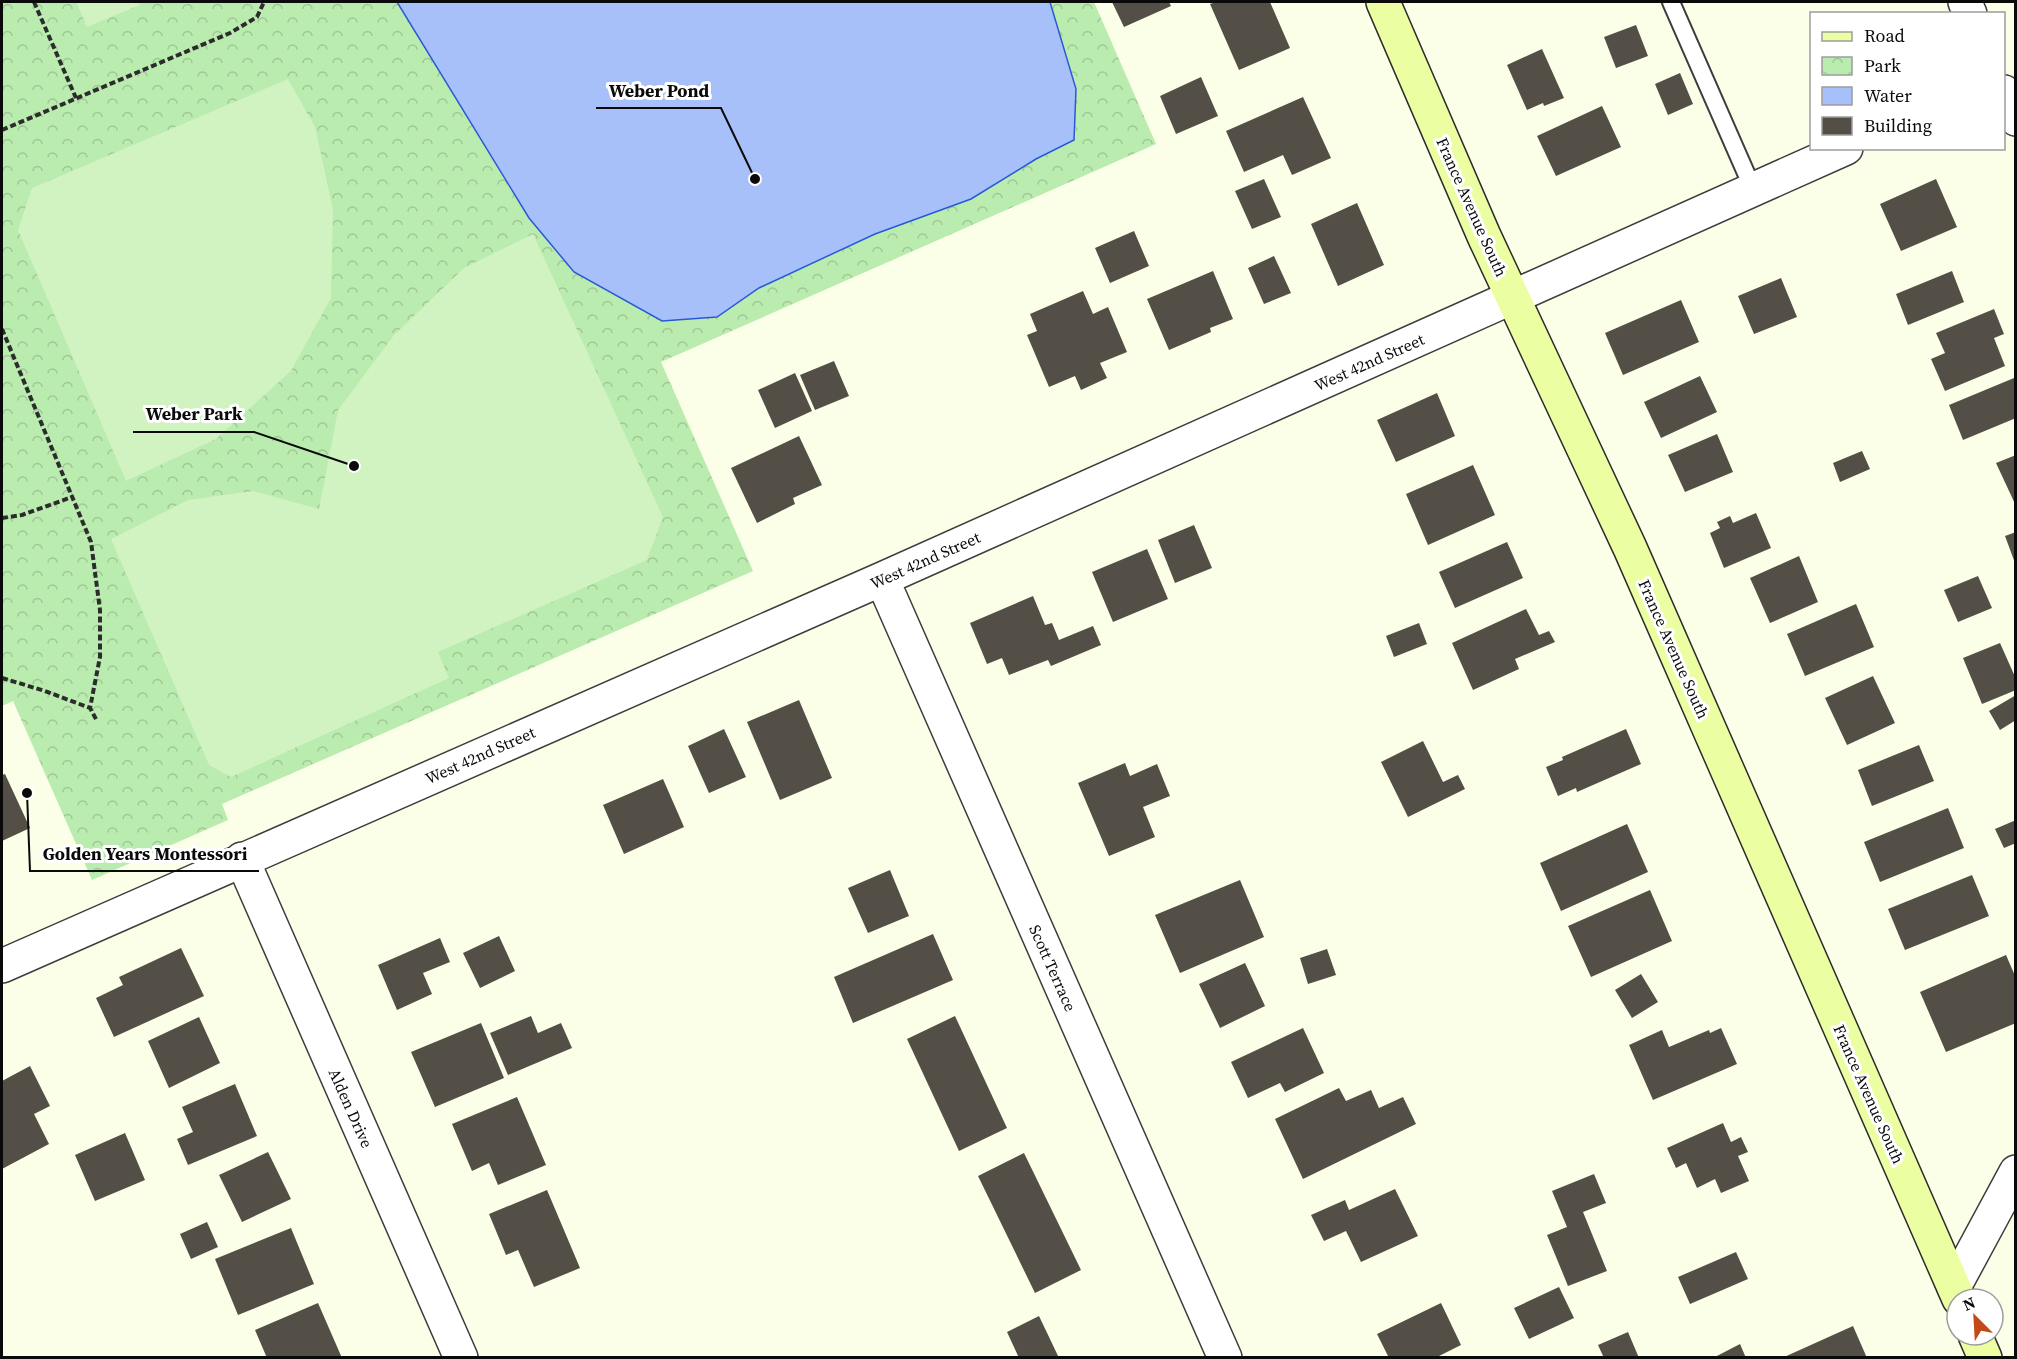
<svg xmlns="http://www.w3.org/2000/svg" width="2017" height="1359" font-family="'Source Serif 4',serif">
	<style>
		.park { fill: url(#park-crowns) }
		.pitch { fill: #d1f2c1 }
		.water { fill: #a7c0fa; stroke: #2a59d6; stroke-width: 1.5 }
		.building { fill: #534f46 }
		.lines { fill: none; stroke-linecap: round; stroke-linejoin: round }
		.lane-casing { stroke: #3d3d3d; stroke-width: 20 }
		.street-casing { stroke: #3d3d3d; stroke-width: 36 }
		.secondary-casing { stroke: #2c2c2c; stroke-width: 36 }
		.path { stroke: #2c2c2c; stroke-width: 4; stroke-dasharray: 6 3; stroke-linecap: butt }
		.lane { stroke: #fff; stroke-width: 16 }
		.street { stroke: #fff; stroke-width: 33 }
		.secondary { stroke: #ebffa2; stroke-width: 33 }
		.labels { text-anchor: middle; dominant-baseline: central; stroke-width: 6; stroke-linejoin: round; paint-order: stroke }
		.street-label { font-size: 16px; fill: #0a0a0a; stroke: #fff }
		.leader { fill: none; stroke: #0a0a0a; stroke-width: 2 }
		.callout-dot { fill: #0a0a0a; stroke: #fff; stroke-width: 2 }
		.callout-label { font-size: 18px; text-anchor: middle; font-weight: bold; fill: #0a0a0a; stroke: #fff; stroke-width: 6; stroke-linejoin: round; paint-order: stroke }
	</style>
	<defs>
		<pattern id="park-crowns" width="20" height="18" patternUnits="userSpaceOnUse" patternTransform="scale(1.5)"><rect width="20" height="18" fill="#baebaf"/><path d="M2 6a3 3 0 1 1 6 0M12 15a3 3 0 1 1 6 0" fill="none" stroke="#9fc895"/></pattern>
	</defs>
	<rect width="100%" height="100%" fill="#fcffe7"/>
	<path class="park" d="M2,2H1094L1156,144L661,362L753,571L222,804L228,820L92,880L13,701L2,706Z"/>
	<path class="pitch" d="M76,2H139L140,5L87,27Z
		M288,79L315,127L333,209L331,298L291,371L216,439L126,481L18,230L32,188Z
		M533,234L663,517L647,560L438,652L449,678L231,777L209,765L111,539L188,500L253,491L319,509L338,410L394,335L464,268Z"/>
	<path class="water" d="M397,2H1050L1076,89L1074,140L1036,159L971,199L875,234L759,288L717,317L662,321L574,272L529,218Z"/>
	<path class="building" d="M1112,2H1169L1171,6L1124,27Z
		M1216,2H1270L1290,48L1239,70L1210,4Z
		M1636,25L1648,56L1616,68L1604,37Z
		M1542,49L1564,98L1544,106L1543,103L1527,110L1507,65Z
		M1680,73L1693,104L1668,115L1655,84Z
		M1201,77L1218,116L1176,134L1160,96Z
		M1303,97L1331,158L1292,175L1283,155L1244,172L1226,131Z
		M1602,106L1621,147L1556,176L1537,136Z
		M1264,179L1281,217L1252,229L1235,191Z
		M1936,179L1957,227L1901,251L1880,204Z
		M1357,203L1384,265L1338,286L1311,224Z
		M1134,231L1149,266L1110,283L1095,248Z
		M1274,256L1291,293L1264,304L1248,268Z
		M1213,271L1233,319L1210,328L1211,332L1169,350L1147,299Z
		M1952,271L1964,302L1908,325L1896,294Z
		M1781,278L1797,317L1754,334L1738,296Z
		M1083,291L1093,314L1108,307L1127,352L1100,363L1107,378L1081,390L1075,376L1049,387L1027,335L1037,331L1030,314Z
		M1681,300L1699,342L1623,375L1605,333Z
		M1994,309L2004,334L1994,338L2005,366L1945,391L1931,359L1945,353L1936,333Z
		M834,361L849,396L815,410L800,375Z
		M795,373L812,411L775,428L758,390Z
		M1700,376L1717,412L1661,438L1644,402Z
		M2014,378L2016,418L1963,440L1949,405Z
		M1437,393L1455,436L1396,462L1377,420Z
		M1717,434L1733,472L1685,492L1668,455Z
		M799,436L822,485L793,498L795,504L757,523L731,468Z
		M1862,451L1870,469L1840,482L1833,463Z
		M2016,455V506L1996,463Z
		M1473,465L1495,515L1428,545L1406,494Z
		M1756,513L1771,548L1724,568L1710,533L1720,528L1717,522L1730,516L1733,523Z
		M1194,525L1212,568L1175,583L1158,540Z
		M2016,532V563H2015L2005,536Z
		M1507,542L1523,578L1455,608L1439,572Z
		M1147,549L1168,599L1113,622L1092,572Z
		M1799,556L1818,602L1770,623L1750,578Z
		M1978,576L1992,608L1958,622L1944,590Z
		M1033,596L1045,625L1052,623L1059,640L1093,626L1101,645L1051,666L1048,660L1009,675L1002,658L987,664L970,623Z
		M1856,604L1874,647L1805,676L1787,634Z
		M1526,609L1539,635L1549,631L1555,642L1515,659L1519,669L1473,690L1452,643Z
		M1419,623L1427,644L1394,657L1386,636Z
		M2000,643L2016,679V690L1982,704L1963,658Z
		M1873,676L1895,723L1847,745L1825,698Z
		M2016,695V720L2000,730L1989,711Z
		M799,700L832,778L780,800L747,722Z
		M724,729L746,777L709,793L688,746Z
		M1626,729L1641,764L1577,792L1576,788L1558,796L1546,767L1563,760L1562,757Z
		M1423,741L1443,782L1458,775L1465,789L1408,817L1381,762Z
		M1919,745L1934,781L1872,806L1858,770Z
		M1125,763L1130,776L1157,764L1170,796L1143,807L1155,837L1109,856L1078,783Z
		M5,774L30,828L2,841V775Z
		M663,779L684,827L624,854L603,805Z
		M1948,808L1964,848L1880,882L1864,842Z
		M2016,820V843L2004,848L1995,829Z
		M1627,824L1648,872L1561,911L1540,863Z
		M890,870L909,916L868,933L848,888Z
		M1972,875L1989,916L1905,950L1888,909Z
		M1240,880L1264,937L1180,973L1155,915Z
		M1650,890L1672,941L1591,977L1568,926Z
		M933,934L953,980L853,1023L834,977Z
		M499,936L515,971L480,988L463,953Z
		M440,938L450,962L423,973L432,994L397,1010L378,965Z
		M181,948L204,996L114,1037L96,998L123,985L119,977Z
		M1327,949L1336,975L1308,984L1300,958Z
		M2006,955L2016,978V1023L1946,1052L1920,992Z
		M1245,963L1265,1006L1220,1028L1199,984Z
		M1641,974L1658,1002L1632,1018L1615,990Z
		M531,1016L538,1033L561,1023L572,1048L508,1075L490,1033Z
		M955,1016L1007,1128L959,1151L907,1039Z
		M199,1017L220,1063L169,1088L148,1041Z
		M481,1023L504,1078L435,1107L411,1052Z
		M1303,1028L1324,1073L1285,1092L1280,1083L1248,1098L1231,1062Z
		M1721,1028L1737,1064L1653,1100L1629,1045L1662,1030L1669,1047L1709,1030L1710,1033Z
		M30,1066L50,1106L34,1114L49,1144L2,1169V1081Z
		M235,1084L257,1136L188,1165L177,1139L193,1132L182,1107Z
		M1339,1088L1346,1101L1371,1090L1379,1108L1403,1097L1416,1124L1303,1179L1275,1119Z
		M517,1097L546,1165L498,1185L489,1163L472,1171L452,1124Z
		M1723,1123L1731,1142L1741,1137L1748,1152L1738,1156L1749,1181L1721,1193L1715,1179L1697,1188L1686,1163L1676,1168L1667,1148Z
		M125,1133L145,1180L95,1201L75,1155Z
		M268,1152L291,1199L242,1222L219,1175Z
		M1024,1153L1081,1270L1035,1293L978,1176Z
		M1594,1174L1606,1203L1583,1212L1607,1271L1568,1286L1547,1235L1567,1227L1552,1191Z
		M1395,1189L1418,1236L1361,1262L1346,1231L1324,1241L1311,1215L1345,1200L1349,1210Z
		M547,1190L580,1268L534,1287L518,1250L506,1255L489,1214Z
		M207,1222L218,1247L191,1259L180,1234Z
		M291,1228L314,1284L238,1315L215,1259Z
		M1736,1252L1748,1279L1690,1304L1678,1277Z
		M1559,1287L1574,1318L1529,1339L1514,1308Z
		M318,1303L342,1358H267L255,1330Z
		M1441,1303L1461,1345L1435,1358H1389L1377,1334Z
		M1039,1316L1059,1358H1019L1007,1332Z
		M1853,1326L1867,1358H1782Z
		M1628,1332L1639,1358H1604L1598,1345Z
		M1740,1344L1746,1358H1713Z"/>
	<g class="lines">
		<defs>
			<path id="lane" d="M1671,2L1753,189"/>
			<path id="street" d="M1965,2L1970,14
				M2004,92L2016,119
				M882,579L1225,1358
				M242,859L461,1358
				M2,966L882,579L1846,148
				M1954,1287L2016,1172"/>
			<path id="secondary" d="M1383,2L1484,236L1630,548L1959,1299
				M1975,1335L1985,1358"/>
		</defs>
		<use href="#lane" class="lane-casing"/>
		<use href="#street" class="street-casing"/>
		<use href="#secondary" class="secondary-casing"/>
		<path class="path" d="M34,2L76,98
			M2,130L230,33L257,17L264,2
			M2,329L91,542L100,610V657L90,708L97,721
			M2,518L22,515L72,497
			M2,678L45,691L90,708"/>
		<use href="#lane" class="lane"/>
		<use href="#street" class="street"/>
		<use href="#secondary" class="secondary"/>
	</g>
	<g class="labels">
		<g class="street-label">
			<text transform="translate(1472 207) rotate(66)">France Avenue South</text>
			<text transform="translate(1369 362) rotate(-24)">West 42nd Street</text>
			<text transform="translate(925 560) rotate(-24)">West 42nd Street</text>
			<text transform="translate(1674 649) rotate(66)">France Avenue South</text>
			<text transform="translate(480 755) rotate(-24)">West 42nd Street</text>
			<text transform="translate(1053 968) rotate(66)">Scott Terrace</text>
			<text transform="translate(1869 1094) rotate(66)">France Avenue South</text>
			<text transform="translate(351 1108) rotate(66)">Alden Drive</text>
		</g>
	</g>
	<path class="leader" d="M755 179L721 108H596M354 466L254 432H133M27 793L30 871H259"/>
	<g class="callout-dot">
		<circle cx="755" cy="179" r="6"/>
		<circle cx="354" cy="466" r="6"/>
		<circle cx="27" cy="793" r="6"/>
	</g>
	<g class="callout-label">
		<text x="659" y="97">Weber Pond</text>
		<text x="194" y="420">Weber Park</text>
		<text x="145" y="860">Golden Years Montessori</text>
	</g>
	<rect width="2017" height="1359" fill="none" stroke="#0a0a0a" stroke-width="6"/>
	<rect x="1810" y="12" width="195" height="138" fill="#ffffff" stroke="#9d9d9d" stroke-width="1.5"/>
	<rect x="1822" y="32" width="30" height="9" fill="#ebffa2" stroke="#9d9d9d" stroke-width="1.5"/>
	<text x="1864" y="42" font-size="18" fill="#0a0a0a">Road</text>
	<rect x="1822" y="57" width="30" height="18" fill="url(#park-crowns)" stroke="#9d9d9d" stroke-width="1.5"/>
	<text x="1864" y="72" font-size="18" fill="#0a0a0a">Park</text>
	<rect x="1822" y="87" width="30" height="18" fill="#a7c0fa" stroke="#9d9d9d" stroke-width="1.5"/>
	<text x="1864" y="102" font-size="18" fill="#0a0a0a">Water</text>
	<rect x="1822" y="117" width="30" height="18" fill="#534f46" stroke="#9d9d9d" stroke-width="1.5"/>
	<text x="1864" y="132" font-size="18" fill="#0a0a0a">Building</text>
	<g transform="translate(1975 1317) rotate(336)"><circle r="28" fill="#ffffff" stroke="#9d9d9d" stroke-width="1.5"/>
	<path d="M0-4.5L10 22L0 15L-10 22Z" fill="#c1491a"/>
	<text y="-9" font-size="16" font-weight="bold" text-anchor="middle" fill="#0a0a0a">N</text>
	</g>
</svg>
